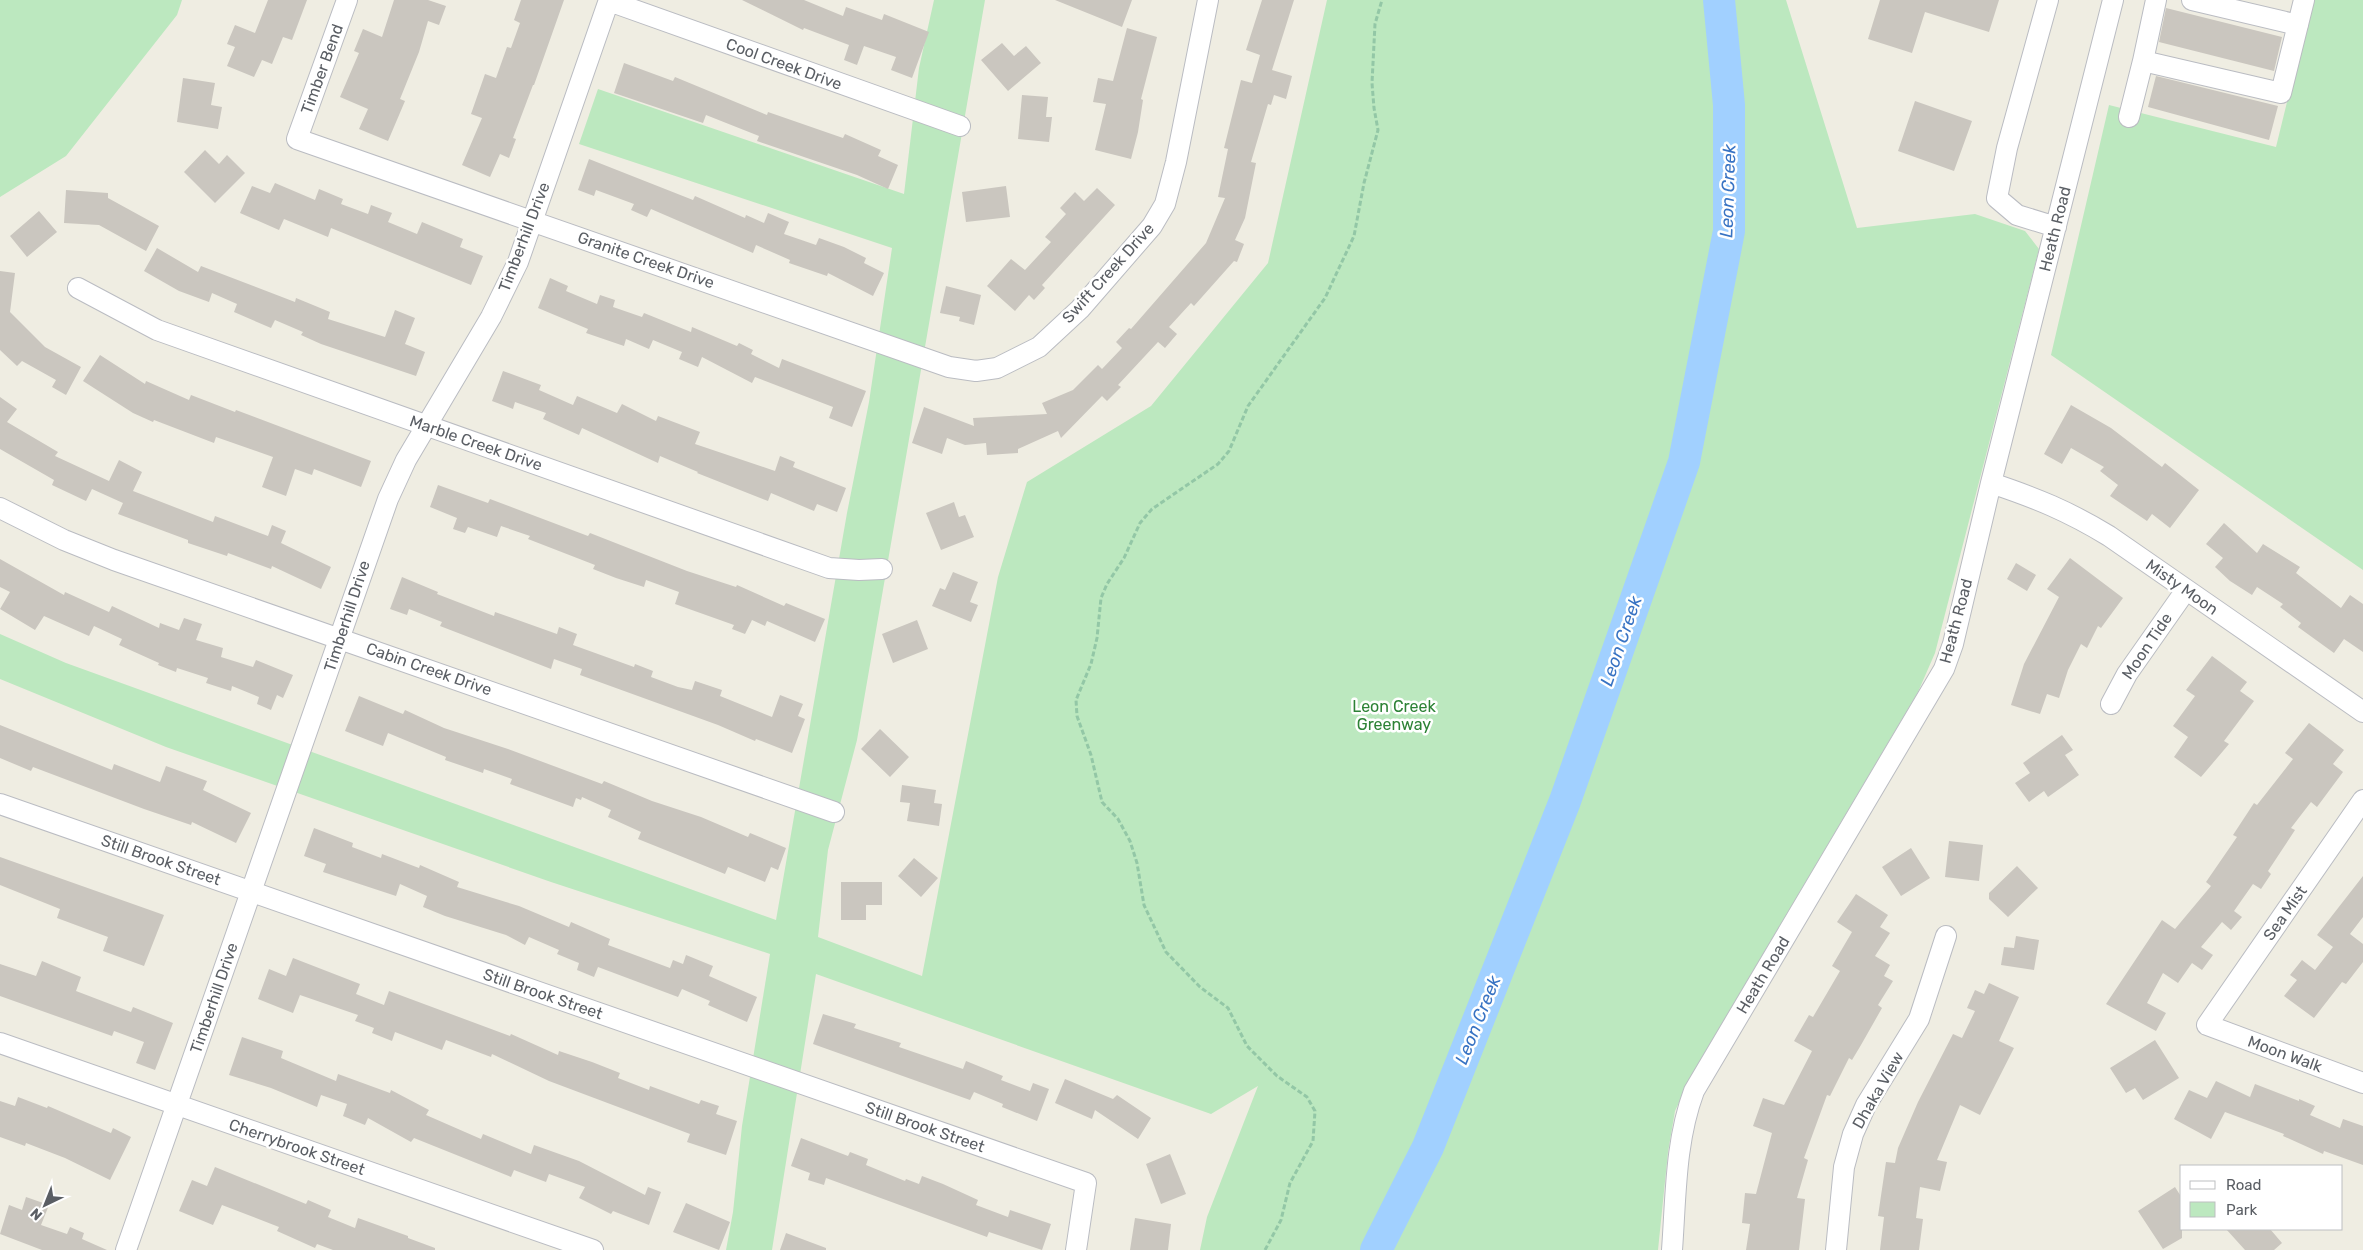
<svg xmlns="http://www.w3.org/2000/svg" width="2363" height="1250" font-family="Rubik,sans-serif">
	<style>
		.green { fill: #bce8bf }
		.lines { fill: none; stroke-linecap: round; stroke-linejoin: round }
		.river { stroke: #a1d0ff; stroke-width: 32 }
		.building { fill: #cac6bf }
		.minor-casing { stroke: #babcc2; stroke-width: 22 }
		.path { stroke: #93c7a6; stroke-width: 3; stroke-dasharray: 5 2.5; stroke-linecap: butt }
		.minor { stroke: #fff; stroke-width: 20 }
		.labels { text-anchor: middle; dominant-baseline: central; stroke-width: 5; stroke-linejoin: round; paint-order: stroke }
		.street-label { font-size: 16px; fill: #5a5e64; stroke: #fff }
		.park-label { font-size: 16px; fill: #2d8236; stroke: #fff }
		.water-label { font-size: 18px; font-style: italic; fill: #3873c3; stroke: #fff }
	</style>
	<rect width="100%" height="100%" fill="#efede2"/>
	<path class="green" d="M0,0H182L177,15L66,156L0,197Z
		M934,0H985L857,740L828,850L818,937L922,976L998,577L1027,482L1151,406L1268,263L1327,0H1786L1857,228L1975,214L2025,231L2039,249L1935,653L1918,692L1695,1069L1675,1111L1668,1152L1658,1250H1200L1207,1217L1258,1086L1211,1114L816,974L772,1250H726L733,1212L742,1126L770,954L551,882L266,782L166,747L0,679V634L66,663L776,920L847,513L869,402L892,248L579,144L598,89L904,194L919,68Z
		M2312,0H2363V570L2051,355L2109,105L2276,147Z"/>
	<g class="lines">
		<path class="river" d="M1376,1250L1428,1147L1565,801L1684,462L1729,231V105L1719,0"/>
	</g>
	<path class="building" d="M268,0H307L292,40L283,37L272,64L262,60L254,77L227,66L235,47L227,44L235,25L255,33Z
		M394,0H428L446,6L439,25L428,21L419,52L400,99L405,101L388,141L359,129L368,109L340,97L359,53L354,51L363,29L382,37Z
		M521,0H564L534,85H533L513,138L516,139L509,158L500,154L490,177L462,165L482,118L471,114L485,74L496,78L507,47L511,48L520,23L514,20Z
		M742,0H804L843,16L846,7L882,20L884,14L929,32L912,78L891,70L896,57L864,46L857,65L844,60L849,45L804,28L803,30Z
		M1055,0H1132L1122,27Z
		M1262,0H1294L1272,70L1292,76L1286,99L1274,95L1271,105L1268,104L1251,162L1256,163L1245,218L1235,240L1244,244L1237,262L1234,261L1194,306L1191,303L1169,327L1177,334L1165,348L1158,342L1118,385L1121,387L1107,401L1102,396L1061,438L1058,431L1018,449V453L987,455L986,443L965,445L947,438L942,454L912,443L924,407L974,426L973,418L1047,414L1042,403L1073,390L1098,365L1102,369L1122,348L1116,342L1129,328L1131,329L1206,243L1225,198L1218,197L1228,149L1224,148L1241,80L1252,83L1260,55L1246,50Z
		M1880,0H1999L1989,32L1925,12L1912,53L1868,39Z
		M2166,8L2282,37L2274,71L2159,42Z
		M1127,28L1157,37L1141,99L1143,100L1138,132L1131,159L1095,150L1106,104L1093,102L1098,78L1113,81Z
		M1002,43L1014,56L1026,46L1041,63L1008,91L981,60Z
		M624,63L673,81L675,77L767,115L768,112L843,138L845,134L881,150L878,156L898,165L888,189L857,175L757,141L759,136L706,115L703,123L614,93Z
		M2156,76L2278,106L2269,140L2148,107Z
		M183,78L215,83L211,105L222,107L218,129L177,122Z
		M1022,95L1048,97L1046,117H1052L1049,142L1018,139Z
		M1915,101L1972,121L1954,171L1898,151Z
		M205,150L219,164L227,155L245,173L215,203L184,172Z
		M589,159L693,200L695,196L745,218L746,215L764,223L768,213L789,222L784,234L816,245L819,238L844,247L866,258L864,263L884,273L873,296L828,273L827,276L789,263L790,260L756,245L753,253L651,209L647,217L631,210L634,204L596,190L594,196L578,190Z
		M275,183L315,200L319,189L343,199L341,204L368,214L371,205L392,213L388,222L417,234L422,222L463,239L460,247L483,256L471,285L331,228L328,237L284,219L279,230L240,213L252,186L270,193Z
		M1006,186L1010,217L966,222L962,192Z
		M1097,188L1115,205L1042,285L1045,288L1034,300L1029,295L1015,311L987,286L1011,259L1025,270L1051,242L1045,237L1066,214L1060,208L1075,192L1084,201Z
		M66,190L108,193V198L159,226L146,251L99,225L64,223Z
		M39,211L57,232L27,257L10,236Z
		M157,248L198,272L201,266L295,302L296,298L330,312L328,319L385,337L395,310L415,318L405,344L425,352L416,376L321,344L301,335L303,332L275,320L271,328L234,312L237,304L212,293L209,302L179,291L144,271Z
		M0,271L15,273L10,312L45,347L81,367L66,395L52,387L56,380L22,361L17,366L0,350Z
		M550,278L568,286L566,291L597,304L600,295L615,300L613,307L642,317L644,313L691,332L692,327L737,346L739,343L753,350L751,354L779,368L782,359L866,391L852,427L829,418L833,407L755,377L752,383L702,357L698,367L679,359L682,352L653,340L649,349L626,339L624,346L586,333L588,329L538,308Z
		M946,286L981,295L974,325L959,321L960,317L940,313Z
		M100,355L145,384L146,381L189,400L191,395L235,412L236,410L371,461L361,487L314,469L312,475L295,469L286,496L262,487L273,457L216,437L214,443L154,420L153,422L133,413L83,381Z
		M503,371L541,385L539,390L573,405L577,396L617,413L622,404L656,421L658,416L700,432L695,444L775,471L780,456L795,462L793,467L846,488L837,512L817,504L814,511L771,493L768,501L697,473L698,472L660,456L658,463L582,428L579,435L543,419L546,413L515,402L513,409L492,401Z
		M0,397L17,409L7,422L58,452L55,456L109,481L119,460L142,472L133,491L213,522L215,516L268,536L272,525L286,531L281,543L331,567L321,589L272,566L271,569L228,553L227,556L188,543V540L118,514L123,503L92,489L86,501L52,485L54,480L0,449Z
		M2071,405L2111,428L2162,467L2165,463L2199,490L2170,528L2152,514L2147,521L2110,496L2118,485L2100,471L2104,467L2071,448L2062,464L2044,454Z
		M438,485L488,503L490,499L588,536L590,533L687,571L736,587L737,585L784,606L786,603L825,619L815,642L767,621L765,626L752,620L745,634L732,629L734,625L675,604L679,592L646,580L644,587L616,578L593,569L595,565L528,539L530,536L501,526L497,537L468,527L465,533L453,529L457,518L430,507Z
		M954,502L959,517L965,515L974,537L941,550L926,513Z
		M2224,523L2257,553L2263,544L2300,567L2296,573L2341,608L2350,595L2363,604V652L2344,639L2334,653L2298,627L2301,623L2280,607L2283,604L2257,587L2252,595L2230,581L2215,567L2223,558L2206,544Z
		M2070,558L2123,598L2101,628L2098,626L2087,648L2081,644L2068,670L2059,698L2047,694L2040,714L2011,705L2024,664L2059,597L2047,589Z
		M0,559L64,595L65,592L109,612L112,606L159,628L160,623L179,630L184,618L202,624L196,640L223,648L221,657L253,667L256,660L293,675L283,698L277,695L271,710L257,704L259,697L232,686L231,691L206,683L208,678L177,668L176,672L158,665L159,663L119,645L122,639L94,626L89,636L44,616L35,630L0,609L10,592L0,587Z
		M2016,563L2036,575L2027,591L2007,579Z
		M953,572L978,582L970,602L978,605L971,622L932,606L940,588L945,590Z
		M402,577L438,592L437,594L494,616L495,612L557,634L559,627L577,634L573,645L634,667L635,664L653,671L651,677L678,687L692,690L695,681L722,690L720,696L772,717L780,695L803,704L798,716L805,719L792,753L756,739L755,741L718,725L580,675L582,669L554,659L551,669L440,626L442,622L409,609L407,615L390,609Z
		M917,620L928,649L893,663L882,634Z
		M2212,656L2247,682L2240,691L2254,701L2224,741L2229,744L2201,777L2174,757L2188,737L2173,726L2195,696L2186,690Z
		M359,696L403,714L405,710L444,728L508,749L602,784L604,781L652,801L701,817L748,837L750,833L786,848L778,870L771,867L765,882L728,867L725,874L638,839L641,832L608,817L611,810L582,797L581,800L576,798L573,807L510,784L512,779L484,769L483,773L445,760L446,757L388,733L383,746L345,731Z
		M2309,723L2344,750L2333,764L2343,772L2317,807L2311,802L2291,828L2295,830L2268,871L2271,874L2261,889L2253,884L2234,911L2242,917L2231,930L2222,922L2201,947L2213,955L2202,970L2192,963L2178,983L2163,973L2147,1003L2166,1013L2156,1031L2106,1004L2162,920L2175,929L2211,886L2206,882L2237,837L2233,835L2254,803L2257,805L2293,759L2285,753Z
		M0,725L112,770L114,764L160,782L166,766L207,781L203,790L251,813L236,843L192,822L191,825L144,809L33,767L31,771L0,758Z
		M880,729L909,757L890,777L861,749Z
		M2062,735L2073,750L2065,755L2079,775L2048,797L2044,791L2029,802L2015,783L2030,773L2023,763Z
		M902,785L936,790L934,803L942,804L939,826L907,821L910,803L900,802Z
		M314,828L353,843L352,847L381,858L382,854L419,868L420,865L459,882L457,887L519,906L569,927L571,922L610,939L608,945L670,968L673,960L683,964L686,955L713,966L709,976L757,997L747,1022L708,1005L710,1001L682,989L678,997L598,967L594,977L577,970L579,963L557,954L559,950L529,937L525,945L506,935L445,916L423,907L427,896L400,884L396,896L323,872L326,864L304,856Z
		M1949,841L1983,845L1979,881L1945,877Z
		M1911,848L1930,878L1901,896L1882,867Z
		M0,857L164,915L144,966L103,951L108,937L57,918L60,909L0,885Z
		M914,858L938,878L921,897L898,876Z
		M2017,866L2038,888L2008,917L1989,899V893Z
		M2363,876V917L2350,934L2363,944V962L2346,984L2342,982L2314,1018L2284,996L2297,980L2290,975L2302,960L2315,970L2333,947L2317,935Z
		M841,882H882V905H866V920H841Z
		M1856,894L1888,915L1880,927L1890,933L1875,956L1890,965L1884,976L1893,981L1878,1005L1882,1008L1861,1045L1852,1060L1849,1058L1830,1096L1827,1095L1804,1158L1808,1160L1797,1198L1805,1199L1799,1250H1746L1750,1224L1742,1223L1745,1193L1756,1194L1772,1133L1753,1126L1763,1098L1784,1105L1812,1051L1794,1041L1809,1015L1813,1017L1840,971L1832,966L1852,932L1837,922Z
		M2016,936L2039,940L2034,970L2001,965L2004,947L2014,948Z
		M293,958L360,984L356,994L384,1005L389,991L510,1036L511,1034L558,1055L559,1051L592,1062L620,1073L618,1078L649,1090L650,1086L699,1104L701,1100L719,1106L716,1114L737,1121L726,1155L687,1142L690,1134L549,1081L492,1054L491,1057L446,1040L442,1050L395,1032L392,1041L372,1033L374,1028L355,1021L358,1015L300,995L293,1013L258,999L269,969L286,976Z
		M42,961L81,977L76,991L131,1012L133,1007L173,1023L155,1070L136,1063L144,1042L114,1031L112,1036L0,996V964L36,976Z
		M1989,983L2019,997L1999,1041L2014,1048L1980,1115L1960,1105L1937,1160L1947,1162L1940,1191L1920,1187L1916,1218L1923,1219L1919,1250H1880L1884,1217L1878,1216L1886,1162L1895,1163L1898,1148L1918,1102L1953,1034L1962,1038L1975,1011L1967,1008L1975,990L1984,994Z
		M823,1014L856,1024L854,1028L901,1043L899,1047L963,1069L966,1061L1003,1076L1001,1080L1030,1091L1033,1083L1049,1089L1037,1121L1002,1107L1003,1104L974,1092L970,1100L813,1044Z
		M242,1037L283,1051L281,1058L336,1081L338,1074L390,1093L391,1090L429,1110L426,1115L481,1139L483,1134L531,1154L534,1145L579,1161L645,1195L648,1187L661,1192L649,1225L613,1211L611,1214L579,1198L585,1187L549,1174L546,1182L514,1170L511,1177L414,1138L411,1142L368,1118L365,1125L343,1116L347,1104L321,1095L317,1107L271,1088L229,1075Z
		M2155,1040L2179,1078L2143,1100L2135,1088L2126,1093L2110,1068Z
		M1065,1079L1113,1099L1117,1095L1151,1118L1138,1139L1095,1110L1092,1119L1055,1103Z
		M2216,1081L2250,1097L2255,1084L2299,1101V1099L2315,1106L2310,1115L2340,1128L2343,1119L2363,1126V1165L2324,1151L2323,1154L2283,1136L2284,1134L2225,1112L2211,1139L2174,1119L2189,1090L2207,1098Z
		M18,1097L47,1108L48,1106L111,1133L113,1128L131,1137L110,1180L65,1158L26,1143L25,1146L0,1137V1101L15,1106Z
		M801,1138L848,1156L850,1152L868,1159L866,1165L905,1181L906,1179L919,1184L922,1176L943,1184L978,1200L976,1205L1008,1217L1010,1210L1051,1224L1042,1250L989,1232L987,1237L826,1178L824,1185L808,1180L810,1173L791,1166Z
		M1170,1154L1186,1194L1161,1204L1146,1164Z
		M215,1167L306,1204L308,1200L331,1210L328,1217L355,1228L358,1218L408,1236V1238L435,1248V1250H333L317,1244L315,1248L277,1231L279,1227L222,1205L213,1225L179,1211L192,1180L207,1186Z
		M2175,1187L2182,1198V1238L2163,1249L2138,1211Z
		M26,1197L49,1205L41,1225L67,1234L70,1227L84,1233L82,1239L107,1250H42L0,1234L9,1205L22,1210Z
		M686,1203L730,1222L719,1250L673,1232Z
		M1135,1218L1171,1224L1168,1250H1130Z
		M2226,1229H2270L2282,1243L2274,1250H2245Z
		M786,1233L826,1248V1250H780Z"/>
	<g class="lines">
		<defs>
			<path id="minor" d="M347,0L297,139L949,367L976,371L997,368L1039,347L1080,309L1152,226L1165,204L1176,162L1208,0
				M2048,0L2007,148L1997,198L2017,215L2056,227
				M2156,0L2143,61L2281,93L2304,0
				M2192,0L2298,25
				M609,1L960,126
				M2129,117L2143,61
				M78,288L157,330L829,568L859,570L882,569
				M1991,483C2036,498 2068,511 2109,536L2363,712
				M0,508L64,540L114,560L834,812
				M2111,704L2127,674L2186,590
				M2363,800L2207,1025L2363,1083
				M0,804L1086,1183L1076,1250
				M0,1043L593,1250
				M126,1250L388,499L406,460L491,317L518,262L609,0
				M1672,1250C1676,1196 1675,1142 1694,1091L1944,669L1953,644L1991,483L2113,0
				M1836,1250L1844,1167L1853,1134L1866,1105L1919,1019L1946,936"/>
		</defs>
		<use href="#minor" class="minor-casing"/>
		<path class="path" d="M1265,1250L1281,1220L1290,1183L1313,1141L1315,1111L1307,1097L1277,1076L1247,1046L1228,1008L1200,987L1166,952L1144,905L1137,863L1130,841L1118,819L1102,802L1091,755L1077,716L1076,700L1091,664L1097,638L1101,598L1107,584L1124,558L1140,523L1152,509L1218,464L1229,451L1248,406L1325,298L1354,236L1364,183L1378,130L1374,108L1372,83L1375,24L1382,0"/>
		<use href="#minor" class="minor"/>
	</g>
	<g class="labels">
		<g class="street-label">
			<text transform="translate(784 64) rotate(20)">Cool Creek Drive</text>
			<text transform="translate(322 69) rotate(-70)">Timber Bend</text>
			<text transform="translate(2055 229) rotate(-76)">Heath Road</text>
			<text transform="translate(524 237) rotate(-69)">Timberhill Drive</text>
			<text transform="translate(646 260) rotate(19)">Granite Creek Drive</text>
			<text transform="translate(1108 273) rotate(-48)">Swift Creek Drive</text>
			<text transform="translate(476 443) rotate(19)">Marble Creek Drive</text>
			<text transform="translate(2182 587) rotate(35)">Misty Moon</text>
			<text transform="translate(347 616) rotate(-72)">Timberhill Drive</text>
			<text transform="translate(1956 621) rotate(-75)">Heath Road</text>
			<text transform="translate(2147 646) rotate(-56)">Moon Tide</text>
			<text transform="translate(429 669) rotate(19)">Cabin Creek Drive</text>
			<text transform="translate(161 860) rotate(19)">Still Brook Street</text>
			<text transform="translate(2285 913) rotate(-55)">Sea Mist</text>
			<text transform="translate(1763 975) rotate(-59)">Heath Road</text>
			<text transform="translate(543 994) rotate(19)">Still Brook Street</text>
			<text transform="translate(214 998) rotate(-71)">Timberhill Drive</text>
			<text transform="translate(2285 1054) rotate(20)">Moon Walk</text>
			<text transform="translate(1878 1090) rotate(-60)">Dhaka View</text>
			<text transform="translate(925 1127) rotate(19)">Still Brook Street</text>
			<text transform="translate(297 1147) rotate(19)">Cherrybrook Street</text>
		</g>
		<g class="park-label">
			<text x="1394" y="706">Leon Creek<tspan x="1394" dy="18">Greenway</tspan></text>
		</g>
		<g class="water-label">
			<text transform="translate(1728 191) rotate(-88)">Leon Creek</text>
			<text transform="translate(1621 641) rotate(-71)">Leon Creek</text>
			<text transform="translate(1478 1020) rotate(-68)">Leon Creek</text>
		</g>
	</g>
	<rect x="2180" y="1165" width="162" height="65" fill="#ffffff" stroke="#bdbfc1"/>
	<rect x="2190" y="1181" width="25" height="8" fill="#ffffff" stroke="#bdbfc1"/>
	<text x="2226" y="1190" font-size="15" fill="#5a5e64">Road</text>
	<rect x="2190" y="1202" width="25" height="15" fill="#bce8bf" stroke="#bdbfc1"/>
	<text x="2226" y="1215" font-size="15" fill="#5a5e64">Park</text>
	<g transform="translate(45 1205) rotate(223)" stroke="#ffffff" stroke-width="4" paint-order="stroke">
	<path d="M0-4L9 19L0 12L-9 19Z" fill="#5a5e64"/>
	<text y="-8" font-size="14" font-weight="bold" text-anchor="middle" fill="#5a5e64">N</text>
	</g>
</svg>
